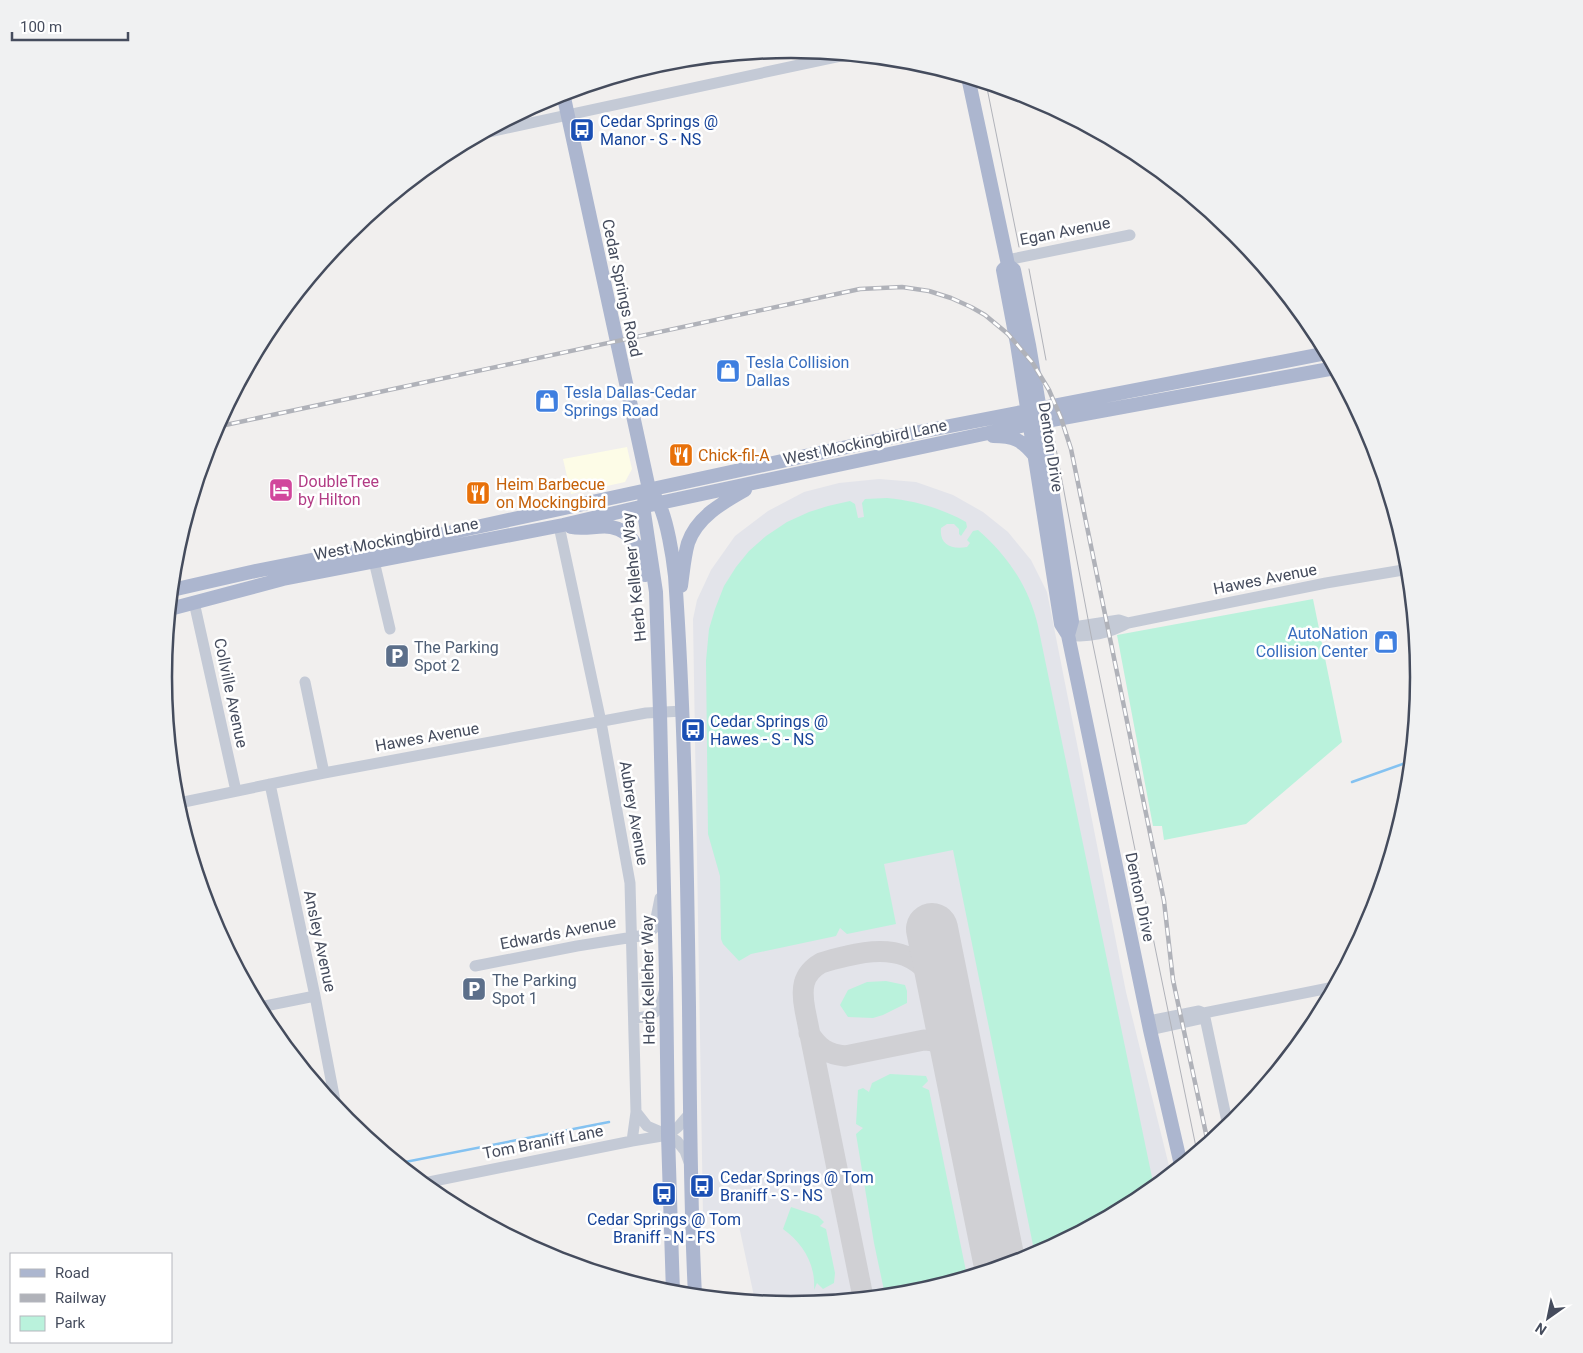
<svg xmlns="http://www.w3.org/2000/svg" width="1583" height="1353" font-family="Roboto,sans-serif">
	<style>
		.commercial { fill: #fdfce7 }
		.airport { fill: #e3e4ea }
		.green { fill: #baf2dc }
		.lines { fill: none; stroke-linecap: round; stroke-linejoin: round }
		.stream { stroke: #84c2f1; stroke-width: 2.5 }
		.taxiway { stroke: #d0d0d4; stroke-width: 21 }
		.runway { stroke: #d0d0d4; stroke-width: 52 }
		.minor { stroke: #c4cad6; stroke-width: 11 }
		.major { stroke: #acb6cf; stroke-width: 14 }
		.tram { stroke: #b0b2b9; stroke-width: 1 }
		.rail-casing { stroke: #b0b2b9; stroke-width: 4.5 }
		.rail { stroke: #fff; stroke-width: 2.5; stroke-dasharray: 8; stroke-linecap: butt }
		.labels { text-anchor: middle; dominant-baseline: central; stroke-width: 5; stroke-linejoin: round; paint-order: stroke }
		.transit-label { font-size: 16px; fill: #164399; stroke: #fff; text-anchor: start }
		.street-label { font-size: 16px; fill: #454c5d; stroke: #fff }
		.shop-label { font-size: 16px; fill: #366cbe; stroke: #fff; text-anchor: start }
		.food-label { font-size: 16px; fill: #c56008; stroke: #fff; text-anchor: start }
		.hotel-label { font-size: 16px; fill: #b23c85; stroke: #fff; text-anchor: start }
		.service-label { font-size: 16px; fill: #4e5e75; stroke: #fff; text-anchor: start }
		.rim { fill: none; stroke: #454c5d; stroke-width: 2.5 }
	</style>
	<rect width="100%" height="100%" fill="#f1efee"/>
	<path class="commercial" d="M627,447L632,469L625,482L571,494L563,459Z"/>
	<path class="airport" d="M879,479L916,482L953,495L983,512L1008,532L1031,560L1047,592L1126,992L1171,1174L1140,1199L1031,1257L914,1292L791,1304L755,1301L739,1226L729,1221L721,1214L703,1216L693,619L697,600L711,570L735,536L768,511L804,492L839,483Z"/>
	<path class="green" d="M887,498C916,501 941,508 966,522L967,527L961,536L959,534V529L954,524H947L941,528C939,545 952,550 967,547L970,543L967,540L973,531L978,530C1008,556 1029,587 1038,626L1154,1187L1140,1199L1035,1255L953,850L884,864L896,924L847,934L840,928L836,936L751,954L739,961L723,944L721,939L720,876L708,834L706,661L709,629L715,609L724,586L736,567L749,551L766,536L787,522L809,512L828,506L850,501L855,504L858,518L864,517L862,503L865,499Z
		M1313,599L1342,742L1246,824L1164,840L1162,826H1153L1117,635Z
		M886,981L905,985L907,991V1003L883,1015L873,1018L848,1017L840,1005L848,990L867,982Z
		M890,1074L926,1076L928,1081L922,1087L929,1090L967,1276L914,1292L885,1295L874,1243L856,1134L863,1128L856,1124L858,1090L863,1088L869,1092L872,1083Z
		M791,1207L818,1216L824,1222L820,1226L826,1229L835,1273L834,1283L823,1289L817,1283L814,1290C816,1265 803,1243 783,1229Z"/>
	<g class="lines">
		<path class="stream" d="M1352,782L1411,761
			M400,1163L609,1122"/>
		<path class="taxiway" d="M809,1033C818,1048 827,1054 845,1056L924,1040C945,1040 955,1054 961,1072
			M863,1297L805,1010C801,989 802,974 821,963C830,960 838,958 847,956C895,944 922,954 946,997"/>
		<path class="runway" d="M932,929L1000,1266"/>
		<path class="minor" d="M484,133L850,54
			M1007,260L1130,235
			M559,526L601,722L630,883L636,1112L632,1141
			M374,561L390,629
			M194,602L236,791
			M1068,635C1088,638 1110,633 1128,623L1326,583L1409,569
			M1068,635L1080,626L1119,620L1128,623
			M305,682L324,773
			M270,784L315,996L336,1106
			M179,803L324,773L646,713L683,711
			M475,966L577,946L646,935L654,928L660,898
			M260,1007L315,996
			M1204,1013L1228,1126
			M634,1018C654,1017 660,1012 664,992
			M1149,1021L1199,1011L1204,1013L1334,987
			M1150,1030L1200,1019L1204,1013
			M636,1112L647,1126L668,1135L677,1141L685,1151L689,1162
			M424,1183L632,1141L668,1135L678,1127L690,1113"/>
		<path class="major" d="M968,77L1007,260L1008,265L1014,270L1029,345L1042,422L1072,621L1068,635
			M563,93L649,489C652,493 656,498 658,502C667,519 673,557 675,576C685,720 687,864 689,1007C690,1103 690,1199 695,1295
			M1008,265L1003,270L1017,344L1061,624L1068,635L1150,1030L1181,1165
			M993,436C1014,436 1022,440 1035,456
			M645,499L643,506L656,592L660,712L666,978L668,1135L673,1293
			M571,527C585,530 598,525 611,527C635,531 642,555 645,575
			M681,586C683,572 684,557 688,543C697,517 722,503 745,490
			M172,590L251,572L458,531L893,437L1327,353
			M170,609L283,579L563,525L636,508L1030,424L1335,368"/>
		<path class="tram" d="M986,83L1019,247
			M1029,269L1046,360
			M1054,438L1091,635L1197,1152"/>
		<defs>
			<path id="rail" d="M216,427L860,289L902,287L929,291L951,298L971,307L985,315L1008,334L1032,362L1049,390L1061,418L1071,449L1164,901L1173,980L1208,1143"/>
		</defs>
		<use href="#rail" class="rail-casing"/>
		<use href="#rail" class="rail"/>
	</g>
	<defs>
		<symbol id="bus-square" viewBox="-11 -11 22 22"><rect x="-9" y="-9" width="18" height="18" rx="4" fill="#1a4fb4" stroke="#fff"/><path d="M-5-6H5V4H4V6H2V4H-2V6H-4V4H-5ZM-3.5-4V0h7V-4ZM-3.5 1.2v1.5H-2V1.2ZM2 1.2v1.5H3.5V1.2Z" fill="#fff"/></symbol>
		<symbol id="shop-square" viewBox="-11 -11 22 22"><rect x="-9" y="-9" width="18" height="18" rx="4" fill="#3f7fe0" stroke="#fff"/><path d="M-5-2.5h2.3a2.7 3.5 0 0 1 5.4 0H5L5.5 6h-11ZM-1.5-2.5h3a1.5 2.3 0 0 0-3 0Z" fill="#fff"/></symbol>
		<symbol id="restaurant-square" viewBox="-11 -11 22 22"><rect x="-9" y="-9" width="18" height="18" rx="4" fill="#e8710a" stroke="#fff"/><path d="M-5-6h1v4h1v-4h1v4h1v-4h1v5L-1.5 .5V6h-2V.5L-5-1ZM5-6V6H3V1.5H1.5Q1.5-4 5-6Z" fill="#fff"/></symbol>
		<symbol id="hotel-square" viewBox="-11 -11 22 22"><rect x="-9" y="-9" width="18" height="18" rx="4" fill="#d1479c" stroke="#fff"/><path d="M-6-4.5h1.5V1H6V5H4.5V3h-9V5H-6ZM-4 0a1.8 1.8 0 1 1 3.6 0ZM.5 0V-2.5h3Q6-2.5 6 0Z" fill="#fff"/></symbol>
		<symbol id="parking-square" viewBox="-11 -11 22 22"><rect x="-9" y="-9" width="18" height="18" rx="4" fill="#5c6f8a" stroke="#fff"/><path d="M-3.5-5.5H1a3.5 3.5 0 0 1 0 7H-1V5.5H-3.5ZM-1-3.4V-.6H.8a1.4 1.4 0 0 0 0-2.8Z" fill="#fff"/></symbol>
	</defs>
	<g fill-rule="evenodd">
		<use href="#bus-square" x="568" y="116" width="28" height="28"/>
		<use href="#shop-square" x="714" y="357" width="28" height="28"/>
		<use href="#shop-square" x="533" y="387" width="28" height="28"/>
		<use href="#restaurant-square" x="667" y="441" width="28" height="28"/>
		<use href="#hotel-square" x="267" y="476" width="28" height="28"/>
		<use href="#restaurant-square" x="464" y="479" width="28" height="28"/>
		<use href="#shop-square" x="1372" y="628" width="28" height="28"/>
		<use href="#parking-square" x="383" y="642" width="28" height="28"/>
		<use href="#bus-square" x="679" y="716" width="28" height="28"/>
		<use href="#parking-square" x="460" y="975" width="28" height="28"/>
		<use href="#bus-square" x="688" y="1172" width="28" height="28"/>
		<use href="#bus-square" x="650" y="1180" width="28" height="28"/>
	</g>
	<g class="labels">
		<g class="transit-label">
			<text x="600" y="121">Cedar Springs @<tspan x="600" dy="18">Manor - S - NS</tspan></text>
			<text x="710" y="721">Cedar Springs @<tspan x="710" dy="18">Hawes - S - NS</tspan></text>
			<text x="720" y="1177">Cedar Springs @ Tom<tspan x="720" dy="18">Braniff - S - NS</tspan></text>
			<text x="664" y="1219" text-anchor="middle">Cedar Springs @ Tom<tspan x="664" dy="18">Braniff - N - FS</tspan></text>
		</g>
		<g class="street-label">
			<text transform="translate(1065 231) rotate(-11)">Egan Avenue</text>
			<text transform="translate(622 288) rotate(78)">Cedar Springs Road</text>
			<text transform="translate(865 442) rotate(-12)">West Mockingbird Lane</text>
			<text transform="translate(1051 447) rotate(81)">Denton Drive</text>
			<text transform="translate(396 539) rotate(-11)">West Mockingbird Lane</text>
			<text transform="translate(634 577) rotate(-96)">Herb Kelleher Way</text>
			<text transform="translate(1265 579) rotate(-11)">Hawes Avenue</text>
			<text transform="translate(231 693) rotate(78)">Collville Avenue</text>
			<text transform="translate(427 737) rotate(-10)">Hawes Avenue</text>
			<text transform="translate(634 813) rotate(80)">Aubrey Avenue</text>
			<text transform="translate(1140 897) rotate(78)">Denton Drive</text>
			<text transform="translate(558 933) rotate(-11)">Edwards Avenue</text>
			<text transform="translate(320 941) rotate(78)">Ansley Avenue</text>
			<text transform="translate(648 980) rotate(-91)">Herb Kelleher Way</text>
			<text transform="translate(543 1142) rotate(-11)">Tom Braniff Lane</text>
		</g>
		<g class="shop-label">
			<text x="746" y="362">Tesla Collision<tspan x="746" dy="18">Dallas</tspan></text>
			<text x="564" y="392">Tesla Dallas-Cedar<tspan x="564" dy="18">Springs Road</tspan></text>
			<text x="1368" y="633" text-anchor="end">AutoNation<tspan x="1368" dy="18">Collision Center</tspan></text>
		</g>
		<g class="food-label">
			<text x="698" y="455">Chick-fil-A</text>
			<text x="496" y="484">Heim Barbecue<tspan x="496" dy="18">on Mockingbird</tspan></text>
		</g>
		<g class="hotel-label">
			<text x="298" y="481">DoubleTree<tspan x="298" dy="18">by Hilton</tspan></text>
		</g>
		<g class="service-label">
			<text x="414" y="647">The Parking<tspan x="414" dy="18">Spot 2</tspan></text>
			<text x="492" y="980">The Parking<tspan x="492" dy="18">Spot 1</tspan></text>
		</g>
	</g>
	<path d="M0 0H1583V1353H0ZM172 677a619 619 0 1 1 1238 0a619 619 0 1 1-1238 0Z" fill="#f0f1f2" fill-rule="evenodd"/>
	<path class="rim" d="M172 677a619 619 0 1 1 1238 0a619 619 0 1 1-1238 0Z"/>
	<rect x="10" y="1253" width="162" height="90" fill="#ffffff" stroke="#b5b7be"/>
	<rect x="20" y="1269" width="25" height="8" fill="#acb6cf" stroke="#b5b7be"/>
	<text x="55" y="1278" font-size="15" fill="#454c5d">Road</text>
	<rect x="20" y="1294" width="25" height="8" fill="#b0b2b9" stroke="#b5b7be"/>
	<text x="55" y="1303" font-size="15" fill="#454c5d">Railway</text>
	<rect x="20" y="1316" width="25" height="15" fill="#baf2dc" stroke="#b5b7be"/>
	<text x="55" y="1328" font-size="15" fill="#454c5d">Park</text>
	<g transform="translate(1548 1318) rotate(213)" stroke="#ffffff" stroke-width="4" paint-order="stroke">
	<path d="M0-4L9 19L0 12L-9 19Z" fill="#454c5d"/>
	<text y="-8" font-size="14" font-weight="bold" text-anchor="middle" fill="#454c5d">N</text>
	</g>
	<path d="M12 32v8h116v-8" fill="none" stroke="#454c5d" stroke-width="2.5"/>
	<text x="20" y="32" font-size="15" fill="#454c5d" stroke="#ffffff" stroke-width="4" paint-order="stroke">100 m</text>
</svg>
